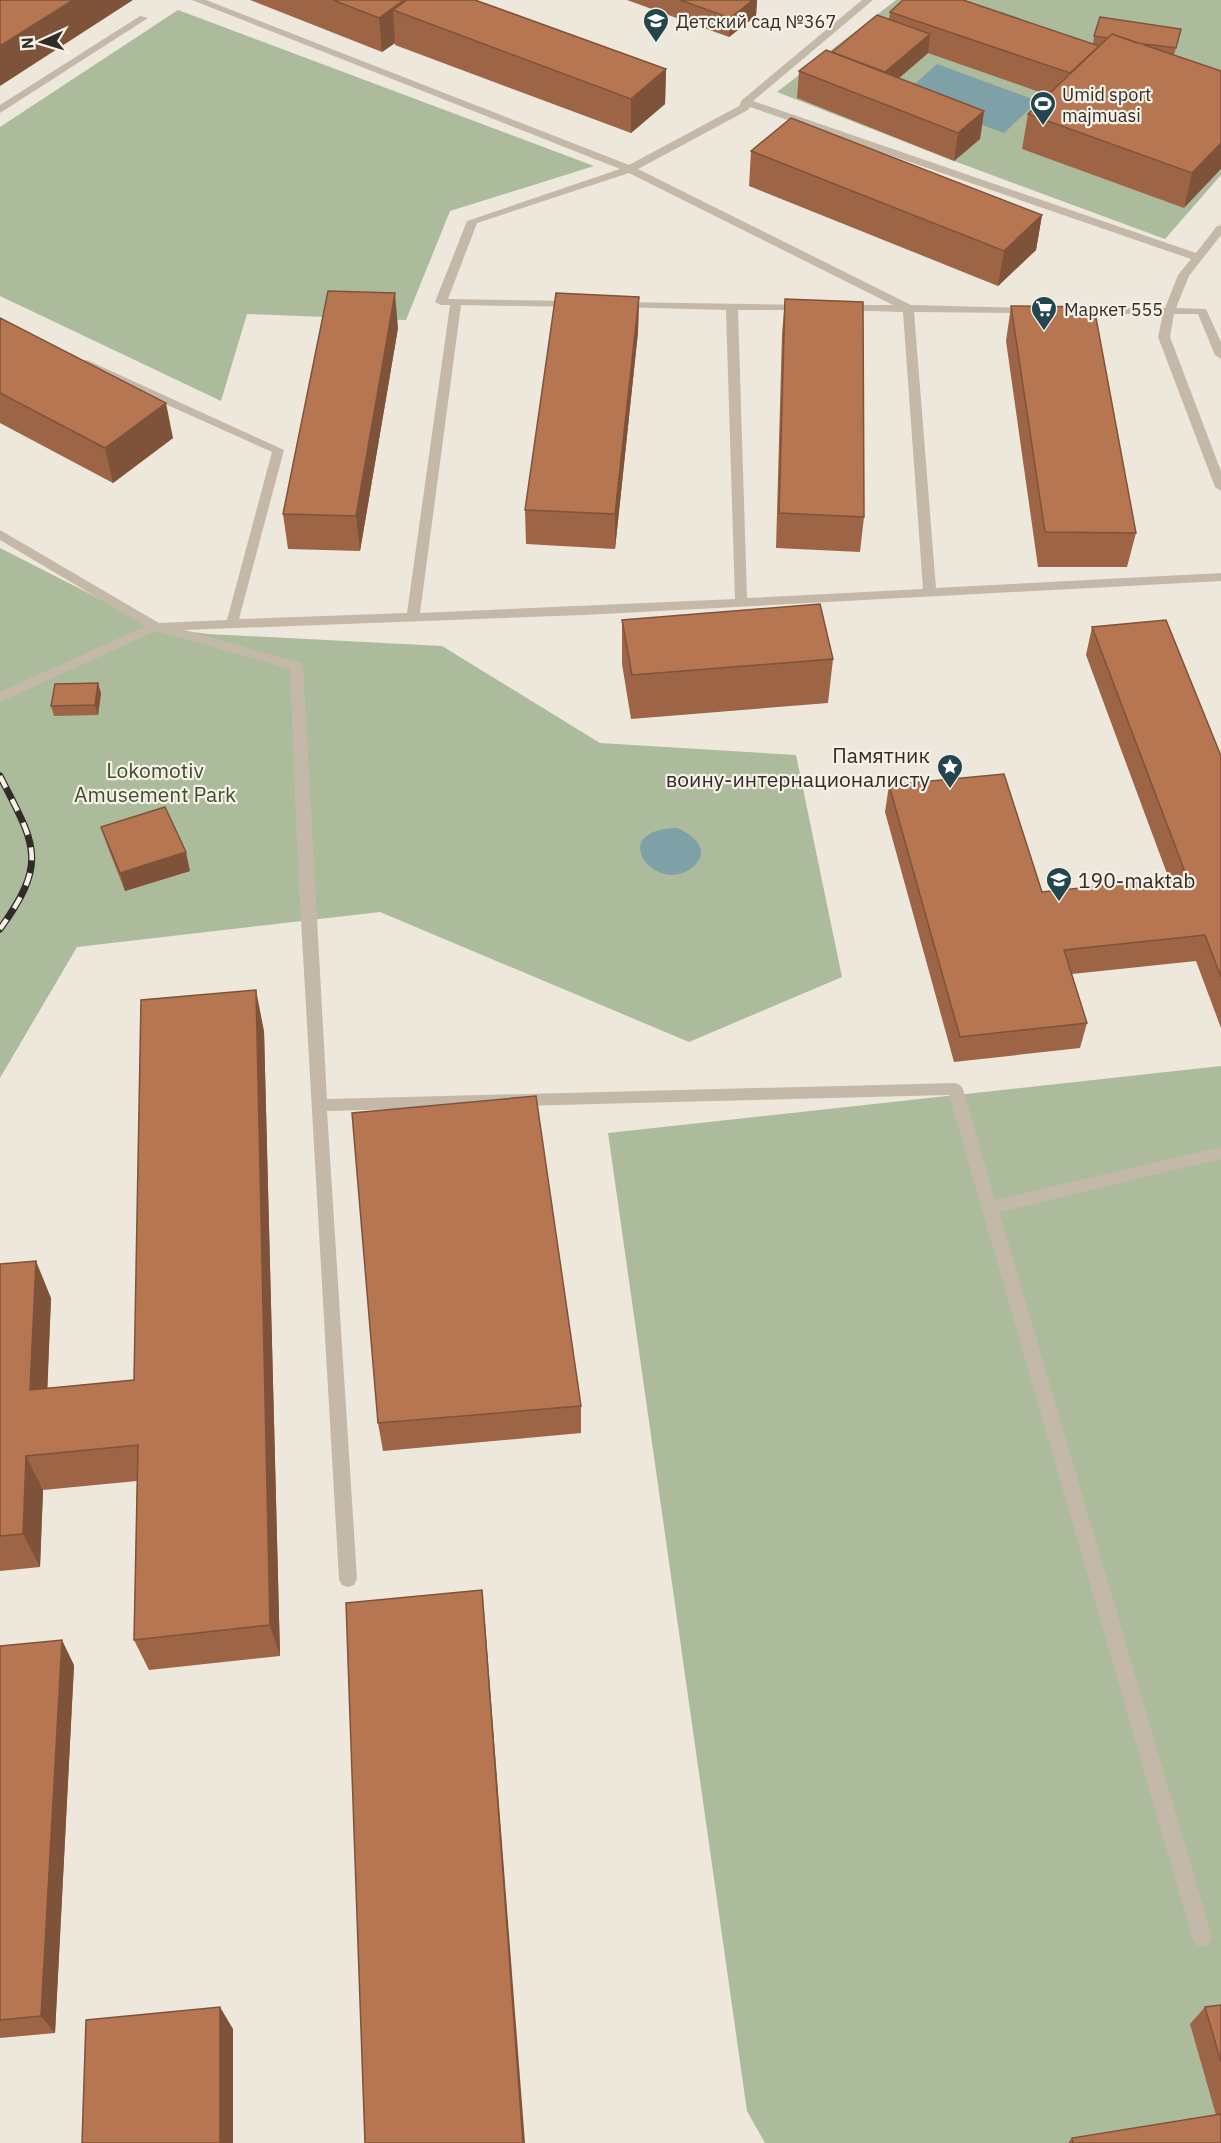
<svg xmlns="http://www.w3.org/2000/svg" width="1221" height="2143" font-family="'IBM Plex Sans',sans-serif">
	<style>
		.green { fill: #adbb9d }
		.water { fill: #7ea0a7 }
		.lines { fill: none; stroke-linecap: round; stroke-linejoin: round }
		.lane { fill: #c4b9a9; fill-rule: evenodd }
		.street { fill: #c4b9a9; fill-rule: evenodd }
		.rail-casing { stroke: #322c27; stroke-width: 7 }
		.rail { stroke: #f6f1e6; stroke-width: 4.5; stroke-dasharray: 13; stroke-linecap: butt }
		.wall { fill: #9d6546 }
		.shaded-wall { fill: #7f5339 }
		.building { fill: #b67651; stroke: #7f5339; stroke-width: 1.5 }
		.labels { text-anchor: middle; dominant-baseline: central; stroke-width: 4.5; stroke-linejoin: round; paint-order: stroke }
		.far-poi-label { font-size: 18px; fill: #322c27; stroke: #f6f1e6; text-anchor: start }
		.poi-label { font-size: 21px; fill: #322c27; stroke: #f6f1e6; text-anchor: end }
		.park-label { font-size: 21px; fill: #3e4d2f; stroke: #f6f1e6 }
	</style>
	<rect width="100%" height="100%" fill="#eee7db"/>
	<path class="green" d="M896,0H1221V175L1165,239L954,161L777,92Z
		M178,10L594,166L450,211L406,320L247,314L221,401L0,296V127Z
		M0,548L155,627L208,634L442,646L600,743L796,755L842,977L689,1042L380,912L77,947L0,1078Z
		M1221,1066V2143H765L747,2111L608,1133Z"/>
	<path class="water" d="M937,64L1038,101L1004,133L902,95Z
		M677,828C692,834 711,849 695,865C659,900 602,830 677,828Z"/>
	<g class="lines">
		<path class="lane" d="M192,0H206L629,165L739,106L742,100L862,0H873L753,101L1196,253L1217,226L1221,225V235L1189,276L1176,308L1206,309L1221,342V359L1215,355L1198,314H1174L1170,337L1221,471V491L1215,487L1158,337L1163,314H1074L1068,311L1074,308H1165L1178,275L1191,259L750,107L748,110L638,169L911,305L1033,308V312L1029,313L914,312L936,588L1221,573V581L584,615L184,630L301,663L303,666L327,1099L955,1083L960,1085L963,1089L995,1200L1221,1147V1159L999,1212L1212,1937L1209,1944L1202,1947L1195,1944L1192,1937L949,1095L327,1111L357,1579L354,1585L348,1587L342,1585L339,1579L298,868L290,669L150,629L0,540V530L159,623L227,620L272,452L83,367V361L87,360L284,450L239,619L407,613L450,305H441L435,302L467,221L620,169ZM629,173L893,305H843L837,308L839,310L903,312L923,589L747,598L738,310H804L810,307L808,305L618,302L612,305L614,307L726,310L735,599L420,613L461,305L573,307L579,304L573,301L448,299L477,223Z
			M140,16L148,18L0,113V105Z"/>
		<path class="street" d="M155,622L161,626L160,629L0,702V692Z"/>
		<defs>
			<path id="rail" d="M0,776C35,845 49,861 0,929"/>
		</defs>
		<use href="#rail" class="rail-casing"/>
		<use href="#rail" class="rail"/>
	</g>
	<path class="wall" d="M250,0H475L666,69L665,104L631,133L395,45V43L382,52Z
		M627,0H757L756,16L729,37Z
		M890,12L1093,44L1094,36L1181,29L1174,55L1221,71L1184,208L1022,149L1028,114L1048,95L928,53L899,78L984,111L980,139L954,161L797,98L799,71L889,20Z
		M751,151L1042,215L1036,250L998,286L749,186Z
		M639,297L638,332L615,549L526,544L525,510Z
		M785,299L864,517L860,552L776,548L782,334Z
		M1011,306L1136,533L1127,567H1038L1006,341Z
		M0,318L173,438L113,483L0,423Z
		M398,328L360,551L288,549L283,514Z
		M622,620L833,659L828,703L631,719L622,664Z
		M1092,627L1221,756V1028L1196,961L1072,974L1087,1023L1080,1048L954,1062L885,812L889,785L1042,892L1169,879L1086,655Z
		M101,693L98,715L54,716L51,706Z
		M101,827L190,871L125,891L107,845Z
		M264,1031L280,1656L149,1670L134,1640L137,1481L43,1490L40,1567L0,1571V1264L51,1298L47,1388L134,1380Z
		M581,1406V1433L383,1451L378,1423Z
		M0,1646L74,1665L55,2033L0,2038Z
		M1221,2005V2143H1068L1072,2138L1216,2115L1190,2024L1205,2007Z"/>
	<path class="shaded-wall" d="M73,0H133L0,86V46Z
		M404,0H421L393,10L395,43L382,52L379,18Z
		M753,0H757L756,16L729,37L730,18Z
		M930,34L928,53L876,98L878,78Z
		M666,69L665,104L631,133V99Z
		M984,111L980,139L954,161L958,133Z
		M1221,143V169L1184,208L1192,173Z
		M1042,215L1036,250L998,286L1004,251Z
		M395,293L398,328L360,551L356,516Z
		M639,297L638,332L615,549V514Z
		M166,403L173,438L113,483L105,448Z
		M98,683L101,693L98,715L95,705Z
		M186,852L190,871L125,891L120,873Z
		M256,990L264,1031L280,1656L270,1625Z
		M36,1261L51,1298L46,1425L30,1390Z
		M26,1456L43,1490L40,1567L23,1534Z
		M482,1590L485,1622L525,2143H523Z
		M62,1640L74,1665L55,2033L41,2016Z
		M220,2007L233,2029V2143H220Z"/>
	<path class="building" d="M0,0H73L0,46Z
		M333,0H404L379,18Z
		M407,0H475L666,69L631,99L393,10Z
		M680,0H753L730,18Z
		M903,0H963L1099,46L1070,73L890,12Z
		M877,15L930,34L885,72L832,52Z
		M1100,17L1181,29L1176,48L1137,43L1112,34L1108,38L1094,36Z
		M1112,34L1221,71V143L1192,173L1028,114Z
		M826,50L984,111L958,133L799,71Z
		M791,118L1042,215L1004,251L751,151Z
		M328,291L395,293L356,516L283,514Z
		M556,293L639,297L615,514L525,510Z
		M785,299L863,302L864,517L779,513Z
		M1011,306L1094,307L1136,533L1045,532Z
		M0,318L166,403L105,448L0,393Z
		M820,604L833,659L632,675L622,620Z
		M1166,620L1221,756V977L1205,935L1064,950L1087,1023L960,1037L889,785L1004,774L1042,892L1187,877L1092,627Z
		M98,683L95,705L51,706L55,684Z
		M165,807L186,852L120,873L101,827Z
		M256,990L270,1625L134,1640L138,1445L26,1456L23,1534L0,1536V1264L36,1261L30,1390L134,1380L141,1000Z
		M536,1096L581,1406L378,1423L352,1113Z
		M482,1590L523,2143H365L346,1603Z
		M62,1640L41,2016L0,2020V1646Z
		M1221,2005V2062L1205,2007Z
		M220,2007V2143H82L86,2020Z
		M1221,2114V2143H1073L1072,2138Z"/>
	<defs>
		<symbol id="school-pin" viewBox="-11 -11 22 30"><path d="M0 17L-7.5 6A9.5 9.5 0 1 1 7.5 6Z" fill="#23464e" stroke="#f6f1e6"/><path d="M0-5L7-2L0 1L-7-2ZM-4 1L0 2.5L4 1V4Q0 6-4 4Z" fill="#fff"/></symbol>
		<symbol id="stadium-pin" viewBox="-11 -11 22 30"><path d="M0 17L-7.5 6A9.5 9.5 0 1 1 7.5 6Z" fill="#23464e" stroke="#f6f1e6"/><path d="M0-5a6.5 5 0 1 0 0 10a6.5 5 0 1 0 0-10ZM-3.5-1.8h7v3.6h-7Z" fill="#fff"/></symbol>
		<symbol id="supermarket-pin" viewBox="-11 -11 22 30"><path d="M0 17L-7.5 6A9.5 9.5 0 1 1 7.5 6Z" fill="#23464e" stroke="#f6f1e6"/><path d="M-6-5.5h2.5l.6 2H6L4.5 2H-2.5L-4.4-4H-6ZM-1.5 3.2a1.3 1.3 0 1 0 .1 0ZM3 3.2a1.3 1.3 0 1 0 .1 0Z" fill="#fff"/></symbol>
		<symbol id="sight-pin" viewBox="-11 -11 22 30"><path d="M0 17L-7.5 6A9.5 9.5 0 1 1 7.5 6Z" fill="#23464e" stroke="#f6f1e6"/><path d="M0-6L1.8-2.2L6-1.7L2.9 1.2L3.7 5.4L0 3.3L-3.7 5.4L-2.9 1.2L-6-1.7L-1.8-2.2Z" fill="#fff"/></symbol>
	</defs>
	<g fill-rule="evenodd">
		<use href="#school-pin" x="641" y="6" width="30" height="40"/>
		<use href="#stadium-pin" x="1028" y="89" width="30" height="40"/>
		<use href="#supermarket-pin" x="1029" y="294" width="30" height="40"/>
		<use href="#sight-pin" x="935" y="752" width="30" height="40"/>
		<use href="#school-pin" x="1044" y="865" width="30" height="40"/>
	</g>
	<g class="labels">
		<g class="far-poi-label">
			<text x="676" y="21">Детский сад №367</text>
			<text x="1062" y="94">Umid sport<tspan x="1062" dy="21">majmuasi</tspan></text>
			<text x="1064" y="309">Маркет 555</text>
		</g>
		<g class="poi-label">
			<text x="930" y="755">Памятник<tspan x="930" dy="24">воину-интернационалисту</tspan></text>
			<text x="1078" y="880" text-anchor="start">190-maktab</text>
		</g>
		<g class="park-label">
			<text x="155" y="770">Lokomotiv<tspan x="155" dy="24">Amusement Park</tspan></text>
		</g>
	</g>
	<g transform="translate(42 42) rotate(266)" stroke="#f6f1e6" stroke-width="4.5" paint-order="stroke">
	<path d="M0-4.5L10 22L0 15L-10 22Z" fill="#322c27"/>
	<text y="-9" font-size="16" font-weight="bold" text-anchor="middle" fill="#322c27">N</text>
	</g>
</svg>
